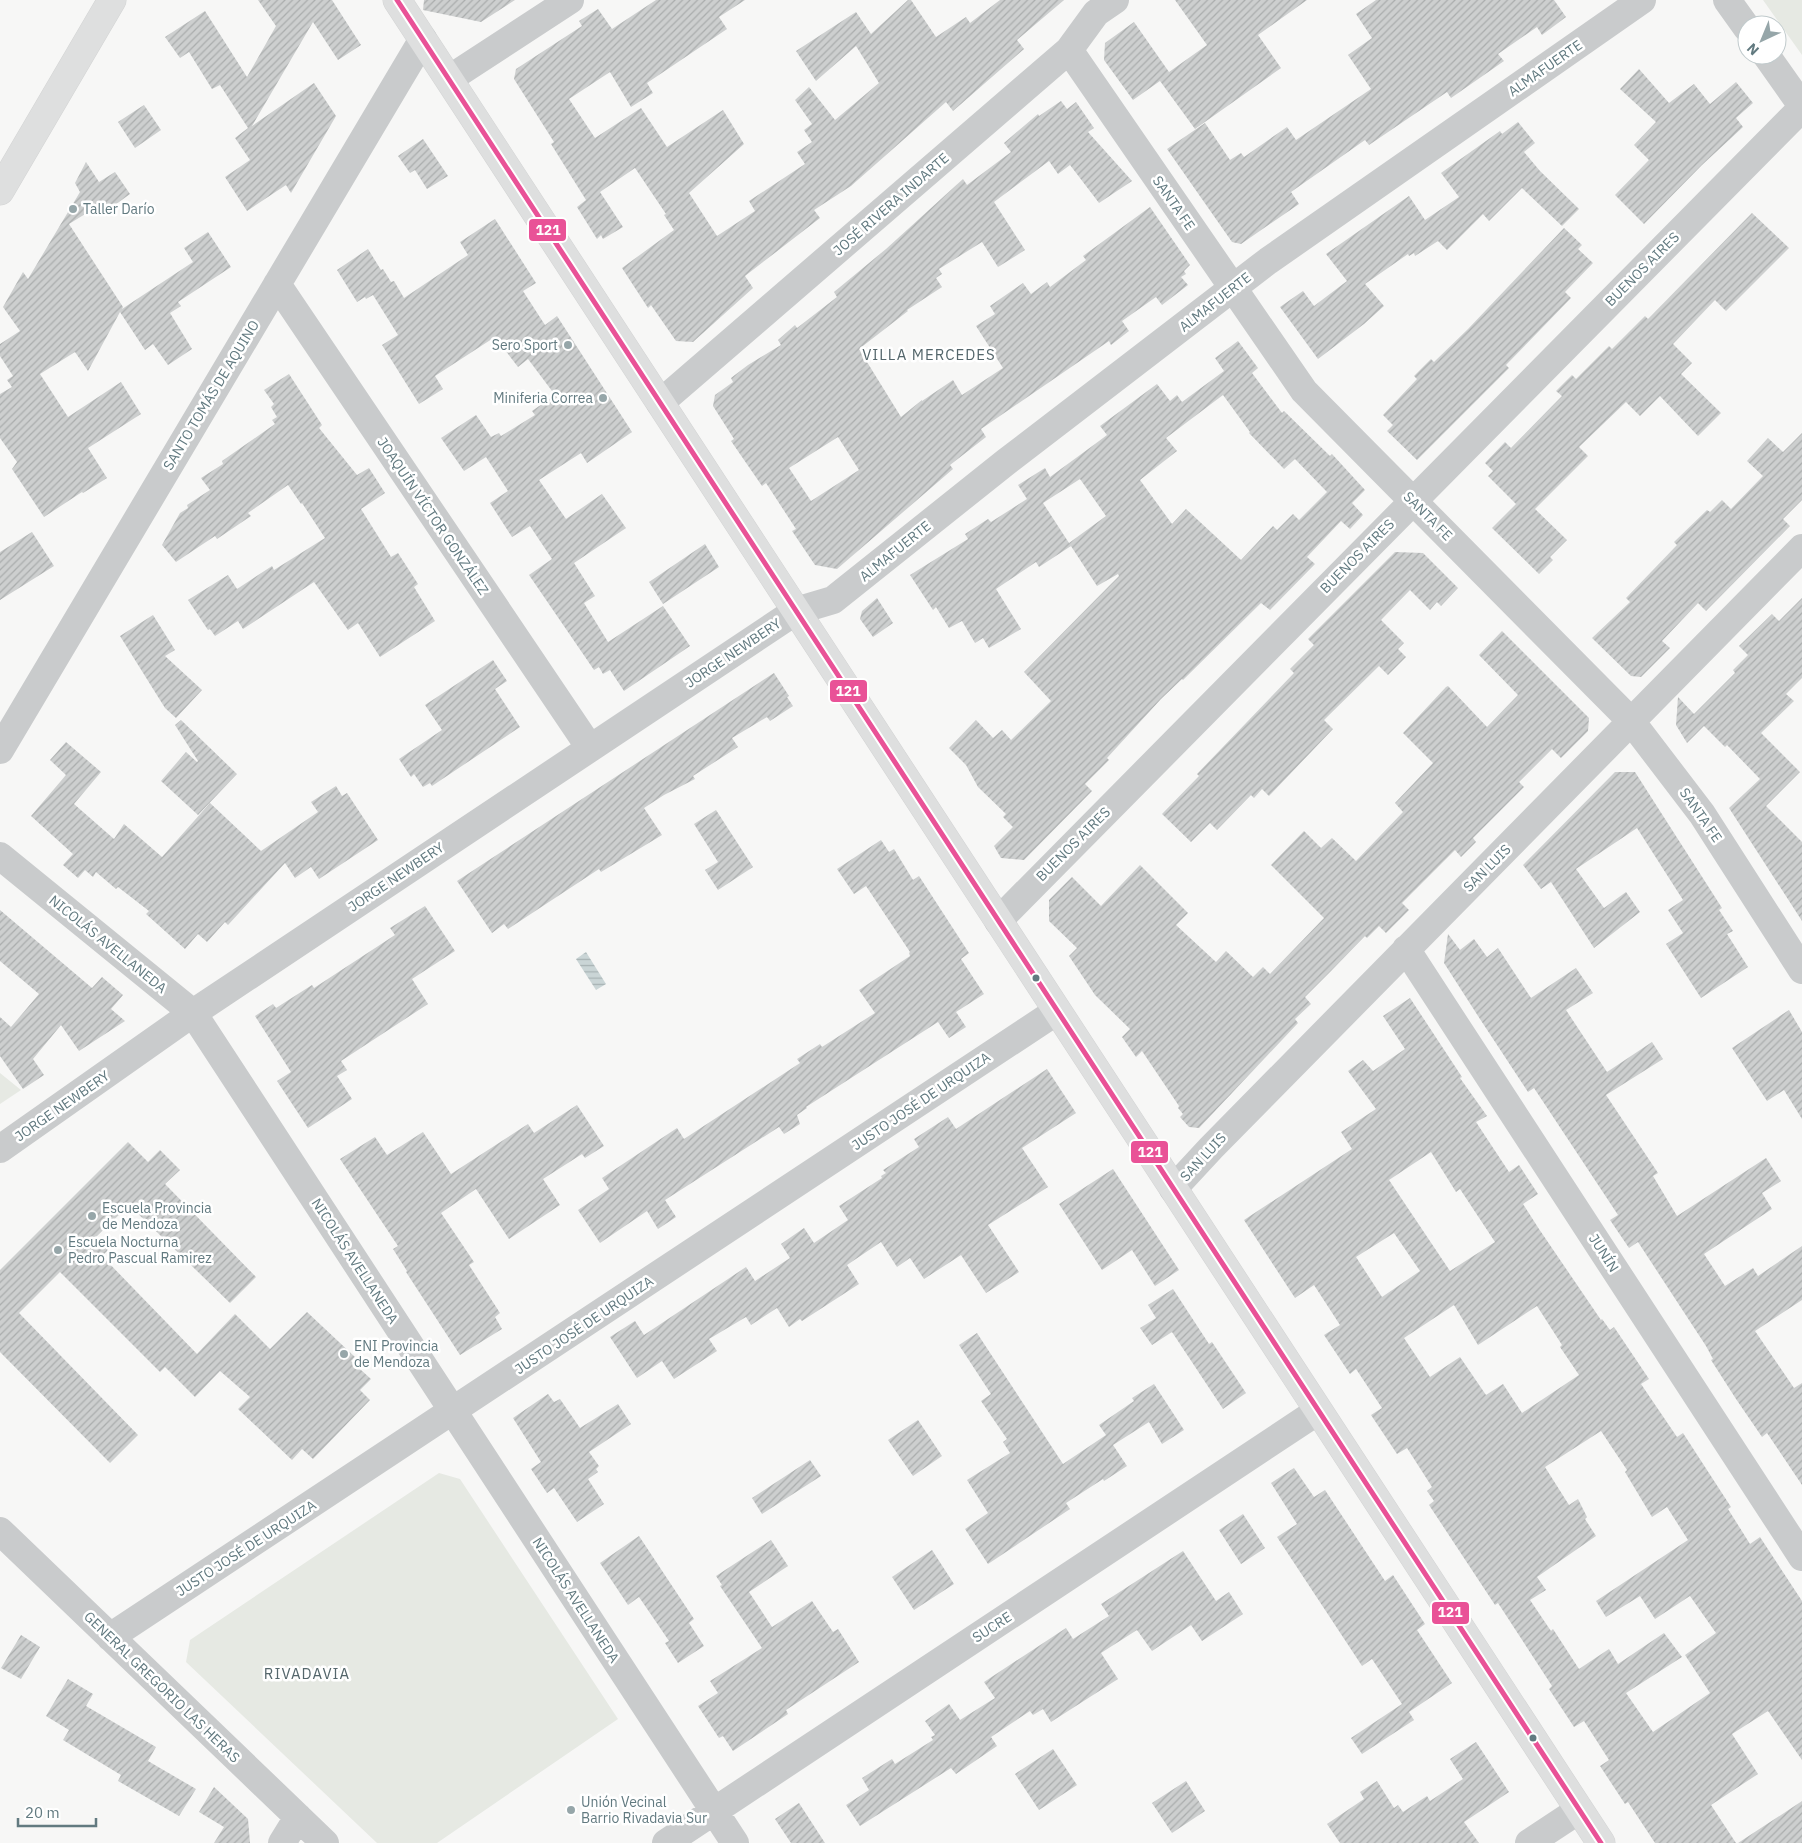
<svg xmlns="http://www.w3.org/2000/svg" width="1802" height="1843" font-family="'IBM Plex Sans',sans-serif">
	<style>
		.park { fill: #e6e9e3 }
		.water { fill: url(#water-rules) }
		.building { fill: url(#building-hatch); fill-rule: evenodd }
		.lines { fill: none; stroke-linecap: round; stroke-linejoin: round }
		.major-casing { stroke: #d3d4d4; stroke-width: 29 }
		.minor { stroke: #c9cbcc; stroke-width: 28 }
		.major { stroke: #dedfdf; stroke-width: 28 }
		.bus-1-casing { stroke: #fff; stroke-width: 9 }
		.bus-1 { stroke: #e95297; stroke-width: 5 }
		.poi-dot { fill: #96a6a9; stroke: #fff; stroke-width: 2 }
		.bus-dot { fill: #627a80; stroke: #fff; stroke-width: 2 }
		.labels { text-anchor: middle; dominant-baseline: central; stroke-width: 5; stroke-linejoin: round; paint-order: stroke }
		.street-label { font-size: 14px; fill: #627a80; stroke: #fff }
		.poi-label { font-size: 14px; fill: #627a80; stroke: #fff; text-anchor: start }
		.neighbourhood-label { font-size: 15px; letter-spacing: 1px; fill: #54666b; stroke: #fff }
		.line-badge { stroke: #fff; stroke-width: 2 }
		.badge-label { font-size: 14px; text-anchor: middle; font-weight: bold; fill: #fff }
	</style>
	<defs>
		<pattern id="water-rules" width="6" height="5" patternUnits="userSpaceOnUse" patternTransform="scale(1.25)"><rect width="6" height="5" fill="#cad5d6"/><path d="M0 2.5h6" fill="none" stroke="#a7b2b3"/></pattern>
		<pattern id="building-hatch" width="6" height="6" patternUnits="userSpaceOnUse" patternTransform="scale(1.25)"><rect width="6" height="6" fill="#cdcfcf"/><path d="M-1 1l2-2M0 6l6-6M5 7l2-2" fill="none" stroke="#aaadad"/></pattern>
	</defs>
	<rect width="100%" height="100%" fill="#f7f7f6"/>
	<path class="park" d="M1763,0H1802V55Z
		M0,1073L21,1090L0,1104Z
		M439,1473L460,1479L618,1719L437,1843H377L186,1662L190,1640Z"/>
	<path class="water" d="M586,952L606,984L596,990L576,959Z"/>
	<path class="building" d="M258,0H332L361,45L338,60L313,22L252,126L314,83L336,116L291,193L286,185L247,211L225,177L250,160L235,138L248,128L220,85L212,89L189,52L180,58L165,37L205,11L247,77L276,26Z
		M424,0H515L481,22L423,10Z
		M656,0H745L719,17L727,29L647,83L653,93L631,107L610,72L569,99L595,138L641,108L667,147L723,110L744,144L689,193L717,236L755,211L749,201L805,164L797,152L812,142L804,130L812,124L795,100L809,87L835,120L879,83L856,46L816,81L796,51L856,12L871,34L908,0H911L936,37L966,17L970,23L1000,0H1064L1017,40L1024,49L953,111L946,102L851,186L814,210L820,218L745,276L753,288L693,342L676,341L651,305L648,308L622,268L674,230L664,215L666,214L635,168L600,192L623,227L603,239L601,235L597,239L577,207L586,200L551,144L554,142L514,79L516,69L582,26L579,21L598,9L612,29Z
		M1175,0H1307L1258,35L1281,68L1195,129L1160,81L1133,100L1104,60L1105,43L1134,22L1169,72L1207,45Z
		M1376,0H1554L1566,17L1542,35L1537,27L1498,54L1504,61L1451,98L1447,92L1369,145L1365,140L1291,192L1299,204L1241,244L1232,242L1167,149L1205,123L1230,160L1241,153L1244,157L1287,127L1296,140L1371,89L1348,55L1372,38L1356,14Z
		M1639,69L1669,103L1694,84L1710,104L1736,82L1753,103L1736,118L1743,127L1702,165L1644,224L1615,195L1649,160L1634,145L1656,122L1620,89Z
		M1061,101L1067,109L1076,102L1094,128L1088,132L1132,181L1099,203L1070,165L1058,174L1049,161L994,202L1025,250L998,267L982,242L939,269L942,274L936,278L942,287L907,310L908,311L859,349L901,417L922,400V401L953,380L962,395L1003,368L976,326L995,314L990,306L1023,283L1031,294L1047,282L1050,287L1086,260L1083,256L1150,207L1190,265L1184,271L1186,274L1181,277L1188,285L1162,305L1156,297L1122,321L1129,331L1111,345L1109,341L981,429L986,437L950,465L953,469L837,569L815,565L792,531L796,529L766,483L762,486L731,441L734,439L713,406L715,395L733,382L731,378L748,365L781,345L778,340L795,325L797,328L837,297L834,292L886,249L963,179L967,185L1011,152L1004,143L1038,114L1039,116ZM838,437L859,470L811,501L789,468Z
		M144,105L161,130L135,148L118,122Z
		M1518,122L1535,143L1524,152L1540,171L1579,209L1562,226L1522,188L1489,221L1483,214L1447,250L1438,241L1415,256L1414,253L1409,256L1408,254L1365,284L1384,306L1364,324L1318,359L1280,307L1303,291L1314,306L1347,281L1326,254L1409,196L1425,220L1459,197L1441,173L1500,131L1502,134Z
		M423,139L448,176L427,189L415,170L410,173L398,156Z
		M86,162L99,182L115,172L130,194L108,210L103,203L69,224L123,307L122,309L193,262L184,248L208,232L231,267L178,302L181,306L170,313L192,349L168,365L153,344L145,350L120,312L88,371L75,352L40,374L68,417L121,382L141,414L88,448L107,478L83,493L82,492L44,517L12,469L17,462L0,438V394L12,387L7,380L13,376L0,356V344L20,331L3,307L23,272L28,279L80,192L75,183Z
		M1752,213L1789,248L1726,311L1715,300L1673,344L1692,363L1681,374L1721,413L1698,436L1660,396L1640,416L1626,402L1579,447L1588,456L1535,509L1567,540L1550,557L1553,560L1539,574L1492,528L1516,504L1488,476L1493,471L1485,463L1505,442L1511,448L1562,396L1556,391L1572,375L1576,379L1609,346L1612,349L1645,316L1648,319Z
		M495,219L536,283L523,291L545,325L557,316L632,432L587,463L581,453L539,480L566,519L602,494L626,528L574,563L595,596L584,603L608,642L663,606L690,646L624,691L610,670L603,674L599,667L594,670L529,575L552,559L530,526L512,537L490,503L508,491L486,457L464,471L441,438L476,415L491,437L499,433L501,436L535,415L532,411L555,395L528,359L518,367L495,337L435,376L443,389L419,404L382,345L398,335L373,295L366,299L365,297L357,302L337,270L368,249L381,270L383,269L391,282L394,281L404,298L468,255L460,242Z
		M1564,228L1582,245L1578,249L1593,263L1565,292L1571,298L1506,365L1509,368L1417,460L1387,431L1393,425L1383,415L1417,379L1414,376L1431,359L1434,362L1468,329Z
		M1238,341L1258,368L1252,373L1282,413L1284,411L1330,456L1332,454L1365,490L1352,503L1363,515L1350,529L1341,521L1307,557L1315,564L1270,610L1261,603L1183,680L1182,679L1161,699L1107,758L1109,760L1085,784L1092,791L1024,860L1001,858L994,846L1013,827L1003,817L1006,814L978,787L966,765L949,748L976,720L993,738L1002,730L1011,740L1051,701L1024,672L1119,576L1118,574L1097,586L1069,543L1106,516L1080,479L1043,503L1071,546L1039,567L1036,562L996,589L1021,629L989,648L983,638L975,643L962,621L949,628L936,607L933,610L910,575L968,539L965,534L988,519L991,522L1027,499L1018,485L1045,468L1050,477L1095,444L1107,435L1100,426L1157,384L1170,401L1177,395L1182,402L1224,371L1215,358ZM1223,395L1250,432L1249,433L1284,469L1295,459L1327,492L1299,520L1293,514L1277,530L1273,526L1241,560L1186,509L1172,524L1140,480L1177,451L1166,438Z
		M289,374L322,425L319,428L357,475L369,468L385,493L361,509L391,557L398,553L418,584L414,587L435,621L380,657L358,623L348,630L314,582L243,629L238,621L215,636L210,629L208,630L188,600L228,575L237,589L272,566L274,570L325,538L302,503L301,504L288,485L248,513L251,516L217,539L215,536L176,562L162,545L180,513L188,508L187,505L210,490L201,478L223,464L222,461L275,424L272,420L277,417L271,407L274,404L264,390Z
		M1802,433V500L1783,519L1790,526L1706,611L1698,603L1662,641L1670,648L1641,677L1631,676L1592,638L1630,602L1626,598L1677,545L1674,542L1707,510L1710,512L1722,500L1731,509L1763,476L1747,461L1768,438L1783,452Z
		M32,532L54,566L0,600V552Z
		M705,544L719,567L663,604L649,582Z
		M1395,552L1423,553L1458,588L1441,606L1437,602L1430,610L1410,590L1381,620L1404,643L1398,649L1406,657L1388,675L1379,666L1324,720L1333,729L1269,796L1262,789L1254,798L1251,795L1217,830L1210,823L1191,842L1162,814L1199,776L1197,774L1294,673L1290,669L1314,645L1308,639Z
		M877,598L893,623L873,637L860,619L862,611Z
		M1802,598V678L1786,694L1794,701L1761,733L1800,772L1766,806L1802,842V921L1729,808L1760,779L1727,745L1725,747L1704,726L1687,743L1676,725L1678,697L1694,714L1735,673L1733,670L1748,655L1739,646L1772,614L1779,621Z
		M153,615L175,650L165,656L202,690L176,718L165,708L120,636Z
		M1502,631L1589,718L1588,731L1561,758L1552,749L1519,782L1524,787L1473,838L1476,842L1461,857L1455,850L1402,903L1409,910L1386,933L1379,926L1367,938L1365,936L1331,971L1305,997L1311,1004L1295,1019L1298,1023L1199,1128L1189,1127L1180,1117L1183,1114L1178,1108L1179,1106L1142,1051L1136,1057L1122,1037L1130,1029L1095,995L1069,956L1077,948L1049,921V900L1072,877L1101,906L1140,865L1188,913L1176,925L1216,962L1226,951L1253,977L1263,967L1270,974L1324,918L1271,865L1304,831L1321,848L1332,838L1356,861L1403,812L1395,803L1433,763L1403,733L1446,687L1448,686L1487,727L1518,695L1479,655Z
		M493,660L507,681L495,689L520,727L432,786L430,783L423,787L414,774L411,777L399,759L442,730L425,705Z
		M774,673L789,696L787,697L793,706L770,721L767,717L732,738L738,747L693,776L695,779L664,795L644,808L662,835L601,872L599,869L508,929L504,924L492,933L457,881Z
		M181,720L237,774L198,815L161,781L186,752L197,762L198,761L175,725Z
		M66,742L101,772L74,804L114,839L124,824L162,857L210,803L261,851L318,812L311,802L336,786L342,796L347,793L378,840L319,879L311,867L295,878L285,863L228,925L225,922L207,942L198,934L185,949L146,914L149,911L118,887L116,889L96,872L93,877L85,870L78,878L63,865L73,854L31,816L66,775L50,760Z
		M1615,772H1635L1722,908L1719,910L1733,931L1727,934L1748,967L1701,998L1666,944L1683,933L1668,910L1683,900L1637,828L1576,869L1604,908L1626,892L1640,912L1594,948L1551,882L1541,889L1523,865Z
		M716,810L753,867L718,890L705,870L718,862L694,824Z
		M881,840L889,852L894,849L913,880L919,876L969,953L961,959L984,994L956,1012L966,1027L949,1038L938,1022L806,1107L807,1108L797,1115L800,1124L784,1134L779,1127L665,1200L676,1217L658,1229L647,1211L600,1243L578,1210L609,1189L602,1178L677,1128L684,1139L800,1063L797,1059L820,1044L822,1047L875,1013L859,990L910,956L909,953L910,952L866,886L854,894L837,869Z
		M425,906L455,951L412,979L428,1004L341,1061L347,1070L337,1076L352,1099L308,1128L277,1081L291,1072L255,1016L273,1004L276,1008L312,985L314,988L395,935L390,928Z
		M0,910L92,988L102,977L123,995L111,1009L125,1021L79,1051L61,1025L33,1059L44,1075L23,1089L0,1056V1017L11,1027L39,994L0,961Z
		M1448,934L1460,950L1474,939L1487,957L1498,948L1531,998L1576,968L1593,993L1566,1010L1607,1072L1652,1042L1663,1059L1606,1095L1658,1173L1653,1176L1677,1216L1766,1158L1781,1181L1762,1193L1772,1209L1704,1254L1725,1286L1753,1268L1758,1276L1802,1246V1300L1755,1331L1794,1388L1802,1383V1485L1767,1433L1762,1437L1736,1399L1711,1360L1713,1359L1706,1346L1638,1242L1629,1248L1610,1220L1618,1215L1534,1088L1528,1092L1478,1016L1444,963Z
		M1410,998L1462,1077L1460,1078L1487,1116L1476,1122L1509,1172L1519,1165L1538,1194L1523,1204L1539,1229L1601,1320L1602,1319L1610,1330L1614,1327L1649,1379L1641,1384L1677,1437L1683,1433L1731,1507L1728,1509L1750,1544L1760,1537L1802,1601V1760L1768,1711L1732,1734L1758,1774L1711,1805L1736,1843H1655L1628,1802L1625,1804L1600,1766L1609,1760L1584,1721L1574,1727L1549,1689L1552,1686L1498,1603L1495,1605L1429,1505L1434,1501L1427,1491L1432,1487L1407,1448L1397,1454L1371,1415L1382,1408L1356,1369L1350,1374L1324,1335L1340,1325L1314,1285L1295,1298L1244,1220L1352,1149L1341,1132L1376,1109L1348,1071L1363,1060L1373,1071L1405,1049L1383,1016ZM1431,1152L1456,1192L1460,1189L1495,1242L1450,1271L1389,1180ZM1394,1233L1420,1271L1382,1297L1356,1257ZM1454,1305L1478,1345L1537,1306L1562,1345L1560,1347L1579,1375L1522,1413L1503,1384L1486,1395L1460,1357L1430,1377L1404,1338ZM1601,1431L1627,1470L1625,1472L1652,1517L1667,1507L1688,1540L1596,1601L1606,1617L1640,1596L1655,1619L1690,1596L1716,1633L1685,1655L1710,1693L1653,1732L1626,1693L1682,1657L1664,1633L1618,1664L1609,1649L1579,1669L1553,1629L1551,1631L1530,1600L1546,1590L1537,1577L1596,1536L1585,1519L1587,1517L1578,1499L1569,1505L1545,1467Z
		M1789,1010L1802,1032V1119L1784,1090L1767,1101L1732,1048Z
		M1047,1069L1076,1113L1022,1148L1048,1187L988,1225L1019,1272L986,1293L961,1255L924,1279L910,1258L897,1267L881,1242L847,1265L859,1284L802,1321L800,1319L789,1327L777,1308L751,1325L746,1317L709,1339L717,1351L674,1379L662,1361L637,1378L610,1337L635,1321L644,1335L746,1267L755,1281L790,1258L781,1244L804,1228L814,1243L848,1220L839,1206L882,1178L881,1176L886,1173L883,1170L919,1147L914,1139L948,1117L956,1129Z
		M577,1105L604,1146L585,1158L582,1154L543,1179L560,1205L509,1239L476,1189L441,1213L474,1262L469,1265L500,1313L495,1317L502,1329L460,1355L406,1272L407,1271L393,1249L398,1246L340,1159L375,1137L387,1155L423,1132L451,1174L528,1124L534,1133Z
		M128,1142L148,1162L160,1150L180,1170L165,1184L256,1277L230,1303L129,1205L95,1238L108,1250L102,1256L197,1354L235,1314L270,1349L307,1312L355,1357L351,1361L371,1379L360,1390L370,1400L313,1459L302,1449L292,1460L238,1409L250,1397L220,1371L195,1397L165,1367L160,1372L60,1272L19,1313L138,1435L110,1463L0,1352V1270Z
		M1113,1169L1179,1270L1155,1286L1132,1250L1102,1270L1059,1204Z
		M1173,1289L1209,1344L1212,1342L1246,1393L1223,1409L1172,1332L1152,1345L1140,1328L1156,1318L1148,1305Z
		M977,1333L1063,1464L1106,1435L1099,1425L1134,1401L1132,1398L1154,1384L1184,1430L1162,1444L1149,1422L1113,1445L1127,1466L1104,1481L1103,1479L1066,1503L1070,1509L988,1564L965,1529L988,1513L967,1480L1010,1453L1003,1442L1007,1439L981,1401L991,1394L959,1345Z
		M548,1394L554,1402L560,1399L580,1428L618,1404L631,1424L589,1452L599,1466L596,1469L598,1472L588,1479L604,1504L577,1522L554,1488L547,1493L531,1469L541,1462L513,1418Z
		M918,1420L942,1456L913,1476L888,1440Z
		M810,1460L821,1476L762,1514L752,1498Z
		M1294,1468L1314,1497L1325,1490L1385,1581L1393,1575L1425,1624L1417,1630L1452,1683L1409,1712L1414,1720L1362,1754L1351,1738L1402,1704L1372,1659L1362,1666L1277,1537L1297,1524L1271,1483Z
		M1243,1514L1265,1548L1241,1564L1219,1530Z
		M639,1536L694,1619L689,1623L704,1646L678,1663L665,1643L669,1641L639,1597L628,1605L600,1563Z
		M771,1540L788,1566L749,1592L772,1627L812,1601L833,1632L838,1629L859,1662L786,1710L788,1714L733,1751L723,1736L719,1738L698,1706L718,1693L710,1681L762,1648L720,1586L722,1585L716,1576Z
		M932,1550L954,1584L914,1610L892,1577Z
		M1183,1551L1216,1601L1229,1592L1243,1614L1202,1641L1191,1625L1152,1651L1137,1630L1101,1653L1118,1679L1051,1722L1043,1709L1033,1715L1030,1711L991,1737L997,1746L956,1774L951,1768L860,1826L846,1805L869,1790L862,1778L892,1759L895,1764L933,1740L931,1737L935,1735L925,1721L949,1704L960,1720L995,1698L984,1682L1066,1628L1073,1639L1109,1616L1101,1604Z
		M21,1635L40,1647L21,1679L1,1668Z
		M68,1679L93,1694L86,1706L156,1747L148,1761L196,1789L179,1816L118,1781L121,1775L63,1740L69,1730L46,1716Z
		M1476,1742L1509,1792L1464,1822L1479,1843H1340L1327,1824L1364,1799L1360,1792L1377,1781L1394,1808L1398,1805L1403,1812L1427,1796L1430,1801L1463,1779L1450,1759Z
		M1053,1749L1077,1785L1039,1810L1015,1774Z
		M1186,1781L1205,1811L1172,1833L1152,1803Z
		M214,1787L248,1819L250,1843H214L224,1827L199,1812Z
		M1802,1801V1843H1738L1784,1813Z
		M799,1803L825,1843H791L775,1819Z"/>
	<g class="lines">
		<defs>
			<path id="major" d="M397,0L1601,1843
				M0,191L112,0"/>
		</defs>
		<use href="#major" class="major-casing"/>
		<path class="minor" d="M1727,0L1747,28
			M1069,50L1304,391L1631,721L1702,814L1802,970
			M1766,55L1802,106
			M449,79L570,0
			M277,284L590,748
			M660,403L1069,50L1096,13L1115,0
			M0,750L423,39
			M0,856L193,1013L735,1843
			M998,921L1802,108
			M1406,949L1802,1557
			M0,1149L193,1013L796,611L833,600L1006,462L1268,261L1642,0
			M1173,1189L1211,1148L1802,548
			M0,1531L325,1843
			M110,1637L1057,1011
			M282,1843L298,1817
			M666,1843L1318,1411
			M1529,1843L1579,1810"/>
		<use href="#major" class="major"/>
		<defs>
			<path id="bus-1" d="M397,0L1601,1843"/>
		</defs>
		<use href="#bus-1" class="bus-1-casing"/>
		<use href="#bus-1" class="bus-1"/>
	</g>
	<g class="poi-dot">
		<circle cx="73" cy="209" r="5"/>
		<circle cx="568" cy="345" r="5"/>
		<circle cx="603" cy="398" r="5"/>
		<circle cx="92" cy="1216" r="5"/>
		<circle cx="58" cy="1250" r="5"/>
		<circle cx="344" cy="1354" r="5"/>
		<circle cx="571" cy="1810" r="5"/>
	</g>
	<g class="bus-dot">
		<circle cx="1036" cy="978" r="4.5"/>
		<circle cx="1533" cy="1738" r="4.5"/>
	</g>
	<g class="labels">
		<g class="street-label">
			<text transform="translate(1545 68) rotate(-35)">ALMAFUERTE</text>
			<text transform="translate(1174 203) rotate(55)">SANTA FE</text>
			<text transform="translate(891 204) rotate(-41)">JOSÉ RIVERA INDARTE</text>
			<text transform="translate(1642 269) rotate(-45)">BUENOS AIRES</text>
			<text transform="translate(1215 302) rotate(-38)">ALMAFUERTE</text>
			<text transform="translate(211 395) rotate(-59)">SANTO TOMÁS DE AQUINO</text>
			<text transform="translate(433 516) rotate(56)">JOAQUÍN VÍCTOR GONZÁLEZ</text>
			<text transform="translate(1428 516) rotate(45)">SANTA FE</text>
			<text transform="translate(895 551) rotate(-39)">ALMAFUERTE</text>
			<text transform="translate(1357 556) rotate(-45)">BUENOS AIRES</text>
			<text transform="translate(733 653) rotate(-34)">JORGE NEWBERY</text>
			<text transform="translate(1701 815) rotate(55)">SANTA FE</text>
			<text transform="translate(1073 844) rotate(-45)">BUENOS AIRES</text>
			<text transform="translate(1487 868) rotate(-45)">SAN LUIS</text>
			<text transform="translate(396 877) rotate(-34)">JORGE NEWBERY</text>
			<text transform="translate(108 944) rotate(39)">NICOLÁS AVELLANEDA</text>
			<text transform="translate(921 1101) rotate(-34)">JUSTO JOSÉ DE URQUIZA</text>
			<text transform="translate(62 1106) rotate(-35)">JORGE NEWBERY</text>
			<text transform="translate(1203 1157) rotate(-47)">SAN LUIS</text>
			<text transform="translate(1604 1253) rotate(57)">JUNÍN</text>
			<text transform="translate(355 1261) rotate(57)">NICOLÁS AVELLANEDA</text>
			<text transform="translate(584 1325) rotate(-34)">JUSTO JOSÉ DE URQUIZA</text>
			<text transform="translate(246 1548) rotate(-33)">JUSTO JOSÉ DE URQUIZA</text>
			<text transform="translate(576 1600) rotate(57)">NICOLÁS AVELLANEDA</text>
			<text transform="translate(992 1627) rotate(-33)">SUCRE</text>
			<text transform="translate(162 1687) rotate(44)">GENERAL GREGORIO LAS HERAS</text>
		</g>
		<g class="poi-label">
			<text x="83" y="209">Taller Darío</text>
			<text x="558" y="345" text-anchor="end">Sero Sport</text>
			<text x="593" y="398" text-anchor="end">Miniferia Correa</text>
			<text x="102" y="1208">Escuela Provincia<tspan x="102" dy="16">de Mendoza</tspan></text>
			<text x="68" y="1242">Escuela Nocturna<tspan x="68" dy="16">Pedro Pascual Ramirez</tspan></text>
			<text x="354" y="1346">ENI Provincia<tspan x="354" dy="16">de Mendoza</tspan></text>
			<text x="581" y="1802">Unión Vecinal<tspan x="581" dy="16">Barrio Rivadavia Sur</tspan></text>
		</g>
		<g class="neighbourhood-label">
			<text x="929" y="354">VILLA MERCEDES</text>
			<text x="307" y="1673">RIVADAVIA</text>
		</g>
	</g>
	<g class="line-badge">
		<rect x="528" y="218" width="39" height="24" rx="5" fill="#e95297"/>
		<rect x="829" y="679" width="39" height="24" rx="5" fill="#e95297"/>
		<rect x="1130" y="1140" width="39" height="24" rx="5" fill="#e95297"/>
		<rect x="1431" y="1601" width="39" height="24" rx="5" fill="#e95297"/>
	</g>
	<g class="badge-label">
		<text x="548" y="235">121</text>
		<text x="848" y="696">121</text>
		<text x="1150" y="1157">121</text>
		<text x="1450" y="1617">121</text>
	</g>
	<g transform="translate(1762 40) rotate(224)"><circle r="24" fill="#ffffff" stroke="#c0cacc"/>
	<path d="M0-4L9 19L0 12L-9 19Z" fill="#96a6a9"/>
	<text y="-8" font-size="14" font-weight="bold" text-anchor="middle" fill="#627a80">N</text>
	</g>
	<path d="M18 1818v8h78v-8" fill="none" stroke="#627a80" stroke-width="2.5"/>
	<text x="25" y="1818" font-size="15" fill="#627a80" stroke="#ffffff" stroke-width="4" paint-order="stroke">20 m</text>
</svg>
